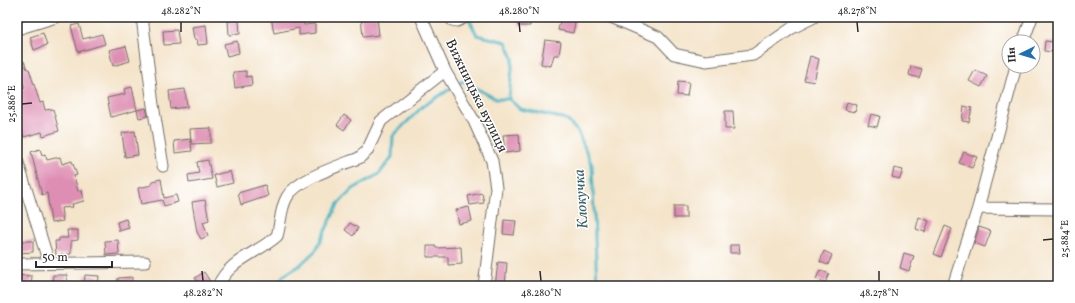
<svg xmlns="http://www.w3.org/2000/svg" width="1075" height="303" font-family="Vollkorn,serif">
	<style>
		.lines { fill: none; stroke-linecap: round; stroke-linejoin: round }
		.stream { stroke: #49b6c5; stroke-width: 3 }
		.building { fill: #de8eb3 }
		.minor-casing { stroke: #716c63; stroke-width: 13 }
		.minor { stroke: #fff; stroke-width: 11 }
		.ticks { fill: none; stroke: #2b2b2b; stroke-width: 1.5 }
		.labels { text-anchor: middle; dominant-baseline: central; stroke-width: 3; stroke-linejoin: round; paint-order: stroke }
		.street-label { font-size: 14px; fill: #2b2b2b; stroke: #fff }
		.water-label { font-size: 15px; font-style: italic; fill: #376369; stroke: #fff }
		.neatline { fill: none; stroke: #2b2b2b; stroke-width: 1.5 }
		.ticks-label { font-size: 10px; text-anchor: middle; fill: #2b2b2b }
	</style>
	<rect width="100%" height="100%" fill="#fff"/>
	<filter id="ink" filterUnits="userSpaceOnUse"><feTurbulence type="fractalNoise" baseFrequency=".025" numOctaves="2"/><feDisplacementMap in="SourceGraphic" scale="8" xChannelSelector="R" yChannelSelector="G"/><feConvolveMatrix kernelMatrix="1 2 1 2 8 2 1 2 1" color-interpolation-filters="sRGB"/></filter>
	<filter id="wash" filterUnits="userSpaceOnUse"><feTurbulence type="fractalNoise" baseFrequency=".012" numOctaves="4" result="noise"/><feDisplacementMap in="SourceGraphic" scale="16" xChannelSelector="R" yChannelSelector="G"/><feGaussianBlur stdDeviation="0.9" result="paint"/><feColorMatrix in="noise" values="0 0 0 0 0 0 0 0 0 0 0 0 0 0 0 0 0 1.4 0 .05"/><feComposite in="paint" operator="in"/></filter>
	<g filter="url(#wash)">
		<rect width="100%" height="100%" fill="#f4e4ca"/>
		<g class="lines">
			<path class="stream" d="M468,17L477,35L506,42L513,58L509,99L520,109L566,119L578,132L592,165L597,286
				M277,286L283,276L299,266L316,250L338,204L353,189L379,174L392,157L393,136L423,106L463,81L496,99H509"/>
		</g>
		<g id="blocks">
			<path class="building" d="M271,17H302L304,25L315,24V33L299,35V28L274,33Z
				M361,17H377L379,35L363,37Z
				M518,17H530V26H518Z
				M561,17L576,18L573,33L558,30Z
				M239,20L240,34L229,35L228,21Z
				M79,24L83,39L102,34L105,44L78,52L71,26Z
				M206,25L208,44L198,45L197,39H194L192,27Z
				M177,30L179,44L164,45L163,31Z
				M43,33L47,45L34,50L30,37Z
				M545,40L561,42L559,55H554L551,66L541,64Z
				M237,41L239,53L227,56L224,44Z
				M1045,41L1054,42L1053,52L1044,51Z
				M126,46L130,61L113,66L109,50Z
				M810,56L819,59L814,82L804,80Z
				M24,61L27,69H29L40,103L43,102L45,110L53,109L59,131L43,136L42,132L24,137L17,113V90L25,88L17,63Z
				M911,66L922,69L919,78L909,75Z
				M975,70L987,76L981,87L969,81Z
				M246,71V77L251,76L252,85L235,88L233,72Z
				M678,81L689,82L687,96L677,95Z
				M132,87L137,110L146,108L148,116L139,118L137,110L111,117L107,98L125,94L124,89Z
				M185,89L187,107L171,109L169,91Z
				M847,102L857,105L855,112L845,110Z
				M964,106L972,108L969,122L962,121Z
				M725,111H733L734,129H725Z
				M871,114L880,116L877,127L868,125Z
				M344,115L351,120L344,130L337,125Z
				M211,128V143L191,144L192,151L175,153L174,141L191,139V143L190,129Z
				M135,131L138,155L125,157L122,133Z
				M519,134L520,151L505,153L503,135Z
				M40,149L42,155L45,154L47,160L60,157L62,164L72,161L77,175L74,176L78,191L82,190L84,201L72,204L73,207L61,208L63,221L51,223L47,193L42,195L31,152Z
				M964,152L977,157L972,168L959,163Z
				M208,160L212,179L189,183L188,175L199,173L197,162Z
				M894,168L903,170L900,179L892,177Z
				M230,171L233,183L217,187L214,175Z
				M161,179L164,198L176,195L178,202L164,206L162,200L141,204L138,188L152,185V181Z
				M265,185L268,196L241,205L238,193Z
				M482,193L484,203L470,205L468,196Z
				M205,200L209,220L203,222L208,236L201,239L197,232L192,202Z
				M674,206H686V218H674Z
				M469,207L472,221L459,224L456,210Z
				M919,217L929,221L925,232L916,229Z
				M126,219L129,228L119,231L117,222Z
				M504,220L516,221L514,235L503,234Z
				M350,223L358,228L353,236L345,230Z
				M945,226L952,229L941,257L934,254Z
				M979,227L991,231L985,247L974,243Z
				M67,230H78V240L71,241V254L56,255L55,241H59V238H68Z
				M118,240L119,254L106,255L105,241Z
				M19,241H33V252L19,253Z
				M730,245H739L740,253H730Z
				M427,246H436V248L461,247L462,264L448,265V257H427Z
				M824,251L832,255L828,265L820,262Z
				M904,253L914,256L909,271L900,268Z
				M498,262L507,263L505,286H495Z
				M820,270L829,274L825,283L816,279Z
				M204,272L211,283L206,286H200L195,278Z
				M17,275L32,276L31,286H17Z
				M53,275H67L66,286H52Z
				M85,275L99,276L98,286H84Z
				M132,277V286H118V278Z"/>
		</g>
	</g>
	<g filter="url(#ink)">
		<use href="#blocks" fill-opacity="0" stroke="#716c63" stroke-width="1"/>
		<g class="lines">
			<defs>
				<path id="minor" d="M142,17L153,105L163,166
					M421,17L445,71L474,121L492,161L496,188L484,286
					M450,17L452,20L457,21L466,17
					M611,17L658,37L674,54L706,61L753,55L792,28L814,17
					M17,29L56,17
					M1023,42L1032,17
					M17,160L49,263
					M978,208L1058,209
					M17,264L145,262
					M218,286C229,260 258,253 277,236C281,223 280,209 287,197C297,179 339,166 359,158L367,151L381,121L445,71
					M953,286L978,208L1016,66"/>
			</defs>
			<use href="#minor" class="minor-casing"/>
			<use href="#minor" class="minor"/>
		</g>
	</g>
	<path class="ticks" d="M181,22V32M519,22L520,32M857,22L858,32M22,104L32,103M1043,240L1053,239M202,271L203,281M540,271L541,281M879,271V281"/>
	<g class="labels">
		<g class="street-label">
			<text transform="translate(476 96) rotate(64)">Вижницька вулиця</text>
		</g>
		<g class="water-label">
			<text transform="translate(582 199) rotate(-94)">Клокучка</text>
		</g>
	</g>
	<rect width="1075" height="303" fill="none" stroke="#fff" stroke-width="44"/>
	<g transform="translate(1021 54) rotate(265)"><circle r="19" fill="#ffffff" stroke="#aaaaaa"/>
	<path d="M0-3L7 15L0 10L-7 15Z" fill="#1f6fb2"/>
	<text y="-6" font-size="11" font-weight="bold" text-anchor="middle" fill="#2b2b2b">Пн</text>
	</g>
	<path d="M36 261v6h76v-6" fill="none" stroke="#2b2b2b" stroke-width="2"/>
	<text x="42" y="261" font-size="12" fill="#2b2b2b" stroke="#ffffff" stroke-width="3" paint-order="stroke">50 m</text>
	<rect x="22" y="22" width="1031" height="259" class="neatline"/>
	<g class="ticks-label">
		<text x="181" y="14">48.282°N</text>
		<text x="519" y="14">48.280°N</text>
		<text x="857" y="14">48.278°N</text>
		<text transform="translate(11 104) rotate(-90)" y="4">25.886°E</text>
		<text transform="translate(1064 239) rotate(-90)" y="4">25.884°E</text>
		<text x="203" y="296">48.282°N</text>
		<text x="541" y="296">48.280°N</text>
		<text x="879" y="296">48.278°N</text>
	</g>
</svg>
